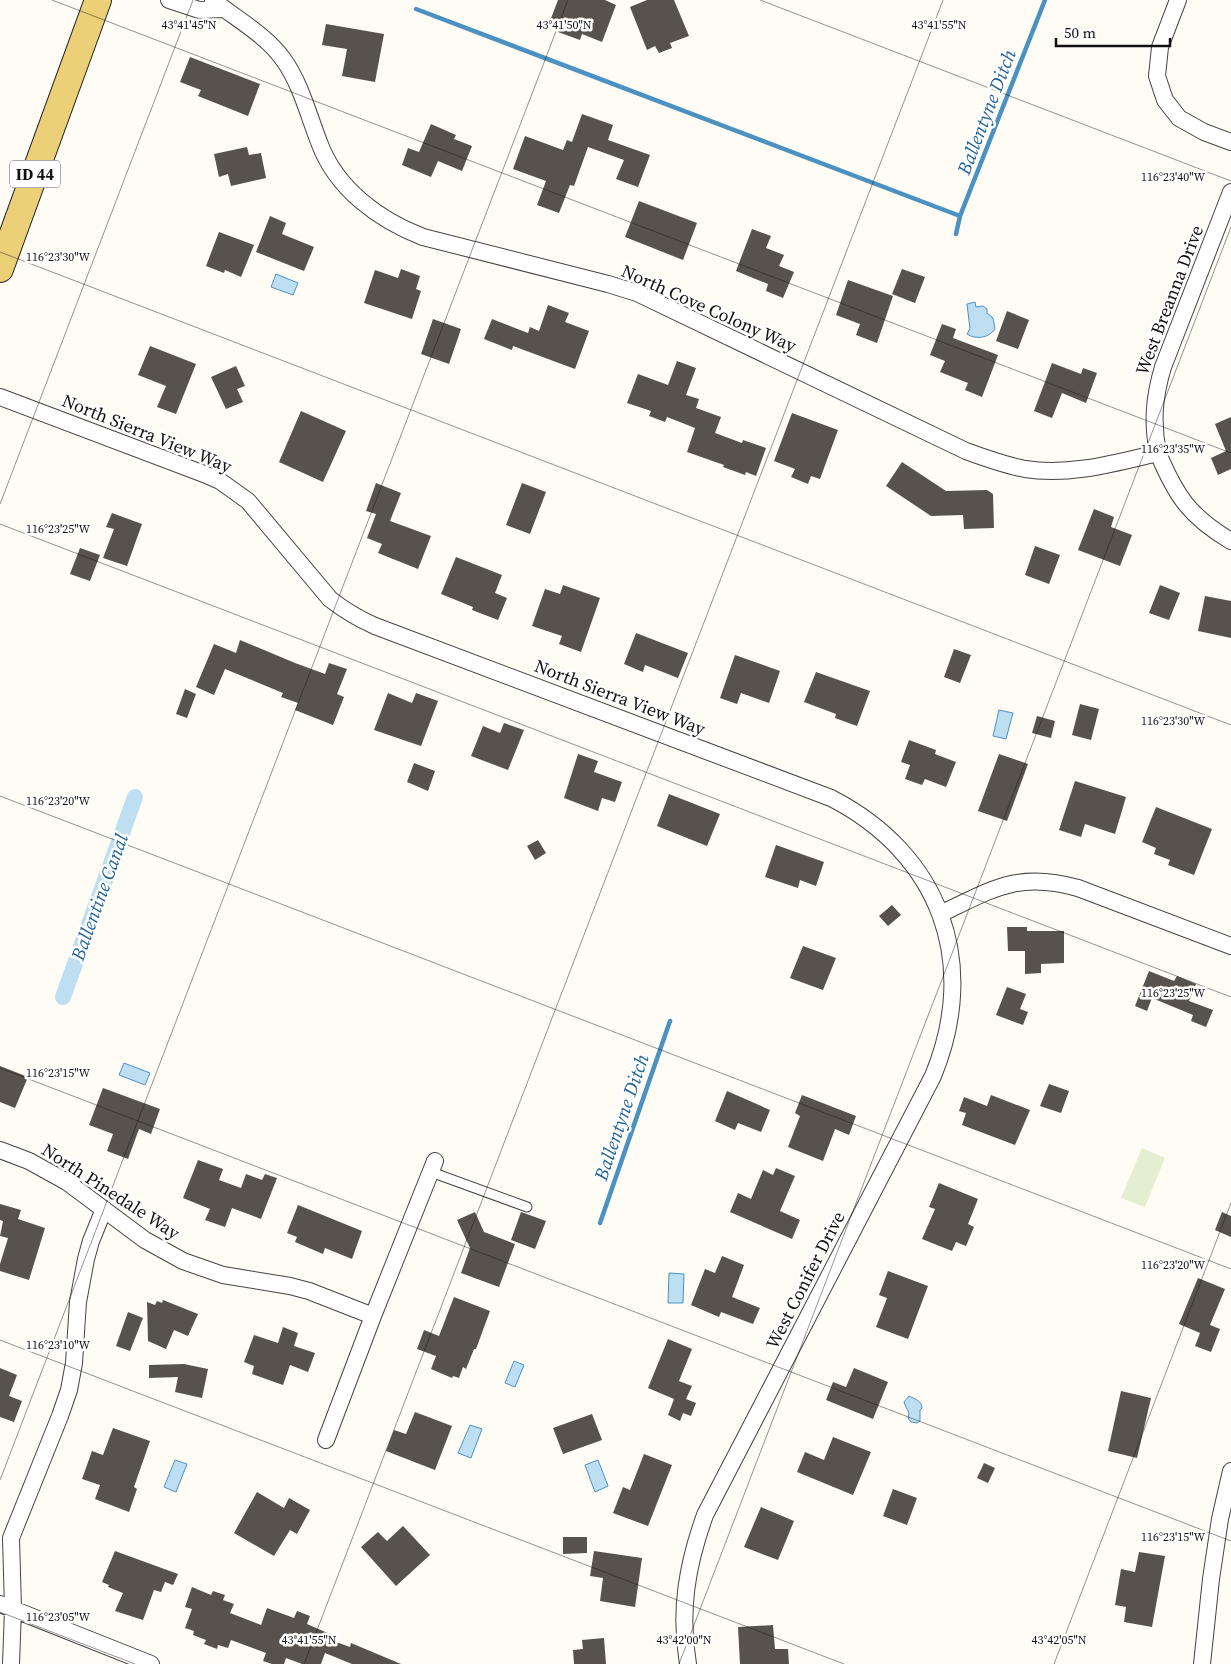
<svg xmlns="http://www.w3.org/2000/svg" width="1231" height="1664" font-family="'Source Serif 4',serif">
	<style>
		.pitch { fill: #e4efd2 }
		.water { fill: #bedef1; stroke: #4b92c2 }
		.lines { fill: none; stroke-linecap: round; stroke-linejoin: round }
		.stream { stroke: #4b92c2; stroke-width: 4.5 }
		.canal { stroke: #bedef1; stroke-width: 16 }
		.building { fill: #58524e }
		.service-casing { stroke: #444; stroke-width: 11 }
		.minor-casing { stroke: #444; stroke-width: 18 }
		.primary-casing { stroke: #222; stroke-width: 28 }
		.service { stroke: #fff; stroke-width: 9 }
		.minor { stroke: #fff; stroke-width: 16 }
		.primary { stroke: #ecd077; stroke-width: 26 }
		.ticks { fill: none; stroke: #111; stroke-width: 1; stroke-opacity: 0.45 }
		.labels { text-anchor: middle; dominant-baseline: central; stroke-width: 5; stroke-linejoin: round; paint-order: stroke }
		.shield { fill: #fff; stroke: #585858; stroke-width: 1 }
		.shield-label { font-size: 16px; font-weight: bold; fill: #111 }
		.street-label { font-size: 18px; fill: #111; stroke: #fff }
		.water-label { font-size: 19px; font-style: italic; fill: #246598; stroke: #fff }
		.ticks-label { font-size: 12px; text-anchor: middle; fill: #111; stroke: #fff; stroke-width: 5; stroke-linejoin: round; paint-order: stroke }
	</style>
	<rect width="100%" height="100%" fill="#fefcf5"/>
	<path class="pitch" d="M1142,1148L1165,1158L1145,1207L1121,1198Z"/>
	<path class="water" d="M276,274L298,283L293,295L271,287Z
		M975,302L976,307L983,306L987,309V313L993,318L995,329C989,338 976,340 967,334L970,329L967,304Z
		M999,710L1013,713L1006,739L993,736Z
		M124,1063L150,1073L145,1085L119,1075Z
		M669,1273L684,1274L683,1303H668Z
		M514,1361L524,1365L515,1387L505,1383Z
		M909,1396C915,1399 922,1401 922,1408L920,1410V1421L917,1423L911,1422L908,1418L909,1413L905,1405L904,1402Z
		M470,1425L482,1429L471,1458L458,1453Z
		M175,1460L187,1464L176,1492L164,1487Z
		M598,1460L608,1486L595,1492L585,1465Z"/>
	<g class="lines">
		<path class="stream" d="M416,9L960,216
			M956,234L960,216L1045,0
			M600,1223L670,1021"/>
		<path class="canal" d="M63,997L135,797"/>
	</g>
	<path class="building" d="M558,0H605L616,5L602,42L582,34L580,40L558,32L561,25L550,21Z
		M647,0H674L689,36L670,43L672,48L659,53L655,46L647,50L630,7Z
		M326,24L384,34L375,82L342,76L347,49L322,45Z
		M190,57L260,84L248,116L198,96L201,90L180,82Z
		M582,114L613,125L608,140L650,155L638,187L616,179L624,160L588,147L574,186L570,185L559,213L537,205L546,181L513,169L525,136L563,150L567,140L572,142Z
		M431,124L456,135L454,139L472,146L462,171L438,161L431,177L402,165L408,148L419,152Z
		M247,147L249,155L261,153L266,178L231,186L228,174L219,177L214,154Z
		M639,201L697,223L683,260L625,237Z
		M270,216L286,223L282,234L314,247L304,271L256,252Z
		M752,229L771,236L766,248L784,255L779,266L794,272L783,298L766,291L768,284L736,271Z
		M219,232L254,245L241,277L225,270L224,273L206,266Z
		M401,269L420,276L416,289L421,291L412,319L364,303L375,270L398,278Z
		M902,269L925,277L915,303L892,294Z
		M848,280L893,296L877,343L856,335L860,324L836,315Z
		M548,305L569,313L565,322L589,331L575,369L513,346L512,350L484,339L492,319L528,333L530,327L539,331Z
		M1007,311L1029,320L1018,349L996,341Z
		M433,319L461,329L449,364L421,354Z
		M942,324L956,329L953,338L998,355L982,397L965,390L968,383L940,372L945,361L930,355Z
		M150,346L196,364L176,414L157,407L166,386L138,375Z
		M677,361L696,368L686,395L699,399L696,408L721,417L715,433L742,443L743,440L766,448L756,476L746,472L745,475L723,467L724,465L687,452L695,428L667,417L665,422L649,416L651,411L627,403L638,374L668,385Z
		M1052,363L1081,374L1083,368L1097,373L1086,403L1062,393L1052,418L1034,411Z
		M236,366L245,386L237,389L243,402L226,409L211,377Z
		M301,411L346,431L323,482L279,462Z
		M792,413L838,430L820,479L811,476L808,484L791,477L795,469L774,461Z
		M1231,417V469L1218,475L1211,458L1226,451L1215,424Z
		M902,462L946,491L987,490L993,494L994,528L964,529L963,515L931,516L886,486Z
		M376,483L401,493L390,521L431,536L418,569L378,553L382,544L367,538L376,514L366,511Z
		M522,483L546,492L530,534L506,525Z
		M1094,509L1114,517L1111,527L1132,535L1120,566L1078,550Z
		M112,513L142,524L127,566L103,558L114,529L106,527Z
		M1035,546L1060,555L1049,584L1025,575Z
		M80,548L100,555L90,581L70,574Z
		M456,557L502,575L495,593L507,598L498,620L472,610L473,607L441,594Z
		M563,585L600,598L581,652L559,644L562,636L532,626L545,589L560,594Z
		M1160,585L1180,593L1169,620L1149,613Z
		M1205,596L1231,601V638L1198,631Z
		M636,633L688,653L678,678L645,665L643,672L624,664Z
		M240,640L295,663L325,674L329,663L347,669L337,694L344,697L333,725L295,710L298,703L281,697L283,693L225,669L214,695L196,687L214,644L236,653Z
		M954,649L971,655L960,683L944,677Z
		M735,655L780,671L769,703L741,693L737,704L720,698Z
		M816,672L870,691L857,726L835,718L836,714L804,702Z
		M185,689L196,694L187,718L176,714Z
		M388,693L412,703L416,693L438,701L421,746L374,730Z
		M1080,704L1099,709L1091,740L1072,735Z
		M1037,716L1055,721L1051,738L1032,733Z
		M504,723L524,730L508,770L471,756L483,726L500,733Z
		M909,740L936,750L935,754L956,762L946,787L925,779L922,785L905,779L910,765L901,762Z
		M578,754L598,761L594,772L622,782L615,802L602,798L598,811L564,798Z
		M999,754L1028,764L1007,821L978,811Z
		M414,763L435,771L428,791L407,782Z
		M1075,781L1126,797L1115,834L1085,824L1081,837L1059,830Z
		M669,794L720,814L707,846L657,826Z
		M1156,807L1212,829L1194,875L1168,865L1170,860L1154,854L1156,848L1142,842Z
		M538,840L546,853L535,860L527,846Z
		M776,845L824,862L816,886L800,880L798,888L765,877Z
		M892,905L901,915L888,926L879,916Z
		M1007,927H1027V931H1064V963L1041,964V973L1025,974V951H1008Z
		M803,946L836,958L823,990L790,978Z
		M1149,971L1174,981L1177,976L1196,984L1189,1001L1213,1010L1206,1027L1191,1021L1193,1015L1152,998L1147,1011L1135,1006Z
		M1007,987L1026,994L1020,1009L1028,1012L1023,1025L996,1015Z
		M0,1066L28,1077L15,1108L0,1102Z
		M1049,1084L1069,1091L1061,1113L1040,1106Z
		M103,1088L160,1109L151,1134L139,1129L128,1159L107,1151L113,1134L89,1125Z
		M727,1091L770,1110L761,1132L738,1123L735,1130L715,1121Z
		M802,1095L856,1116L849,1135L835,1129L823,1161L788,1147L800,1116L795,1113Z
		M991,1095L1030,1110L1015,1145L962,1125L966,1113L959,1111L964,1097L987,1106Z
		M198,1160L223,1169L219,1180L241,1188L246,1174L262,1180L265,1174L277,1178L261,1219L232,1208L225,1227L205,1220L210,1209L183,1198Z
		M776,1168L795,1176L780,1211L800,1220L792,1239L730,1212L738,1193L751,1199L763,1170L773,1175Z
		M939,1183L978,1199L968,1224L974,1227L966,1246L956,1242L952,1251L922,1239L935,1209L929,1207Z
		M0,1204L21,1210L18,1219L45,1228L29,1280L0,1271V1264L8,1238L0,1236L3,1221L0,1220Z
		M298,1205L362,1231L352,1259L325,1248L323,1254L295,1242L297,1237L287,1233Z
		M475,1212L484,1232L515,1244L499,1287L461,1273L470,1248L457,1220Z
		M521,1212L546,1221L535,1249L511,1240Z
		M1222,1212L1231,1216V1237L1215,1230Z
		M722,1256L744,1265L732,1297L760,1308L753,1324L721,1312L719,1317L691,1305L705,1269L715,1273Z
		M888,1271L928,1286L908,1339L876,1327L887,1298L879,1295Z
		M1198,1278L1225,1289L1210,1325L1220,1329L1211,1352L1195,1346L1200,1333L1179,1324Z
		M454,1297L490,1311L476,1349H474L466,1369L463,1367L459,1378L453,1376L452,1378L431,1369L436,1356L417,1349L424,1330L439,1336Z
		M163,1300L198,1314L188,1336L174,1330L166,1349L148,1341L147,1302L155,1305L157,1301L162,1303Z
		M128,1312L143,1318L130,1351L116,1346Z
		M283,1327L298,1333L294,1346L315,1353L308,1372L290,1365L283,1385L252,1374L254,1366L244,1362L254,1335L278,1343Z
		M668,1339L692,1349L679,1381L692,1386L686,1399L696,1403L691,1416L683,1413L680,1421L668,1415L674,1399L648,1388Z
		M184,1364L208,1369L202,1398L175,1392L178,1377L149,1378V1365Z
		M0,1368L17,1375L9,1396L22,1401L14,1422L0,1417Z
		M854,1368L888,1382L873,1419L826,1400L833,1382L846,1387Z
		M1121,1391L1151,1398L1137,1458L1108,1451Z
		M415,1412L452,1426L435,1470L386,1451L394,1430L406,1434Z
		M592,1414L602,1440L563,1454L553,1428Z
		M113,1428L150,1441L134,1487L137,1489L129,1512L95,1499L100,1485L82,1479L92,1451L103,1455Z
		M833,1437L871,1452L853,1495L797,1472L805,1452L824,1460Z
		M644,1454L672,1465L648,1526L613,1513L623,1487L630,1490Z
		M984,1463L995,1468L988,1483L977,1478Z
		M893,1489L917,1498L907,1525L883,1516Z
		M257,1492L284,1508L289,1498L310,1510L297,1534L290,1530L274,1556L234,1533Z
		M761,1507L794,1521L778,1560L744,1547Z
		M403,1526L430,1555L396,1586L361,1547L378,1532L387,1541Z
		M563,1537H587V1553L563,1554Z
		M115,1551L178,1574L173,1585L165,1582L161,1592L154,1590L143,1620L115,1611L123,1593L108,1587L109,1585L102,1582Z
		M594,1551L642,1558L635,1607L600,1601L603,1578L590,1576Z
		M1139,1552L1165,1556L1152,1627L1124,1622L1126,1607L1115,1605L1121,1569L1135,1572Z
		M192,1587L211,1595L213,1591L225,1595L223,1600L234,1604L230,1613L261,1625L267,1608L294,1618L297,1611L310,1616L307,1624L330,1634L328,1639L350,1647L351,1643L401,1664H352L325,1653L321,1664H302L286,1658L284,1664H272L263,1661L266,1653L231,1640L228,1648L218,1645L217,1649L204,1644L206,1640L193,1635L194,1631L185,1628L192,1609L185,1607Z
		M773,1625L775,1649H788L789,1664H740L738,1627Z
		M604,1638L606,1664H574L573,1650L583,1649L582,1640Z"/>
	<g class="lines">
		<defs>
			<path id="service" d="M431,1172L527,1207"/>
			<path id="minor" d="M169,0L199,10L224,9
				M213,0C236,19 265,34 283,59C301,84 308,114 319,142C336,189 379,220 423,237L608,284L637,293L966,451C985,458 1004,465 1025,469C1070,476 1115,463 1158,453C1176,496 1190,517 1231,541
				M1178,0L1160,47L1157,76L1165,100L1179,118L1204,132L1231,142
				M0,397L204,474L220,481L248,501L330,599C344,610 359,619 375,626L831,798C940,854 980,962 933,1076L705,1515C687,1565 679,1611 688,1664
				M1158,453C1152,423 1154,397 1163,367L1231,192
				M940,914C993,889 1018,871 1078,888L1231,946
				M0,1150L29,1161L67,1182L145,1240L183,1261L223,1275L290,1286L309,1291L373,1316
				M326,1440L373,1316L435,1161
				M0,1604L151,1664
				M11,1664L13,1609L11,1538L60,1416L69,1390L74,1363L78,1302L86,1259L91,1241L104,1209
				M1202,1664L1211,1579L1220,1519L1231,1471"/>
			<path id="primary" d="M0,269L98,0"/>
		</defs>
		<use href="#service" class="service-casing"/>
		<use href="#minor" class="minor-casing"/>
		<use href="#primary" class="primary-casing"/>
		<use href="#service" class="service"/>
		<use href="#minor" class="minor"/>
		<use href="#primary" class="primary"/>
	</g>
	<path class="ticks" d="M52,0L1231,453M760,0L1231,181M0,252L1231,725M0,504L193,0M0,524L1231,997M0,796L1231,1269M0,1068L1231,1541M0,1340L844,1664M0,1480L568,0M0,1612L135,1664M304,1664L943,0M679,1664L1231,227M1054,1664L1231,1203"/>
	<g class="labels">
		<rect class="shield" x="10" y="160.5" width="50" height="27" rx="4"/>
		<g class="shield-label">
			<text x="35" y="174">ID 44</text>
		</g>
		<g class="street-label">
			<text transform="translate(1169 300) rotate(-69)">West Breanna Drive</text>
			<text transform="translate(709 308) rotate(24)">North Cove Colony Way</text>
			<text transform="translate(147 433) rotate(22)">North Sierra View Way</text>
			<text transform="translate(620 697) rotate(21)">North Sierra View Way</text>
			<text transform="translate(111 1191) rotate(33)">North Pinedale Way</text>
			<text transform="translate(805 1280) rotate(-63)">West Conifer Drive</text>
		</g>
		<g class="water-label">
			<text transform="translate(986 112) rotate(-69)">Ballentyne Ditch</text>
			<text transform="translate(99 897) rotate(-70)">Ballentine Canal</text>
			<text transform="translate(621 1117) rotate(-71)">Ballentyne Ditch</text>
		</g>
	</g>
	<g class="ticks-label">
		<text x="189" y="29">43°41'45"N</text>
		<text x="564" y="29">43°41'50"N</text>
		<text x="939" y="29">43°41'55"N</text>
		<text x="1173" y="181">116°23'40"W</text>
		<text x="58" y="261">116°23'30"W</text>
		<text x="1173" y="453">116°23'35"W</text>
		<text x="58" y="533">116°23'25"W</text>
		<text x="1173" y="725">116°23'30"W</text>
		<text x="58" y="805">116°23'20"W</text>
		<text x="1173" y="997">116°23'25"W</text>
		<text x="58" y="1077">116°23'15"W</text>
		<text x="1173" y="1269">116°23'20"W</text>
		<text x="58" y="1349">116°23'10"W</text>
		<text x="1173" y="1541">116°23'15"W</text>
		<text x="58" y="1621">116°23'05"W</text>
		<text x="309" y="1644">43°41'55"N</text>
		<text x="684" y="1644">43°42'00"N</text>
		<text x="1059" y="1644">43°42'05"N</text>
	</g>
	<path d="M1056 38v8h114v-8" fill="none" stroke="#111111" stroke-width="2.5"/>
	<text x="1064" y="38" font-size="15" fill="#111111" stroke="#ffffff" stroke-width="4" paint-order="stroke">50 m</text>
</svg>
